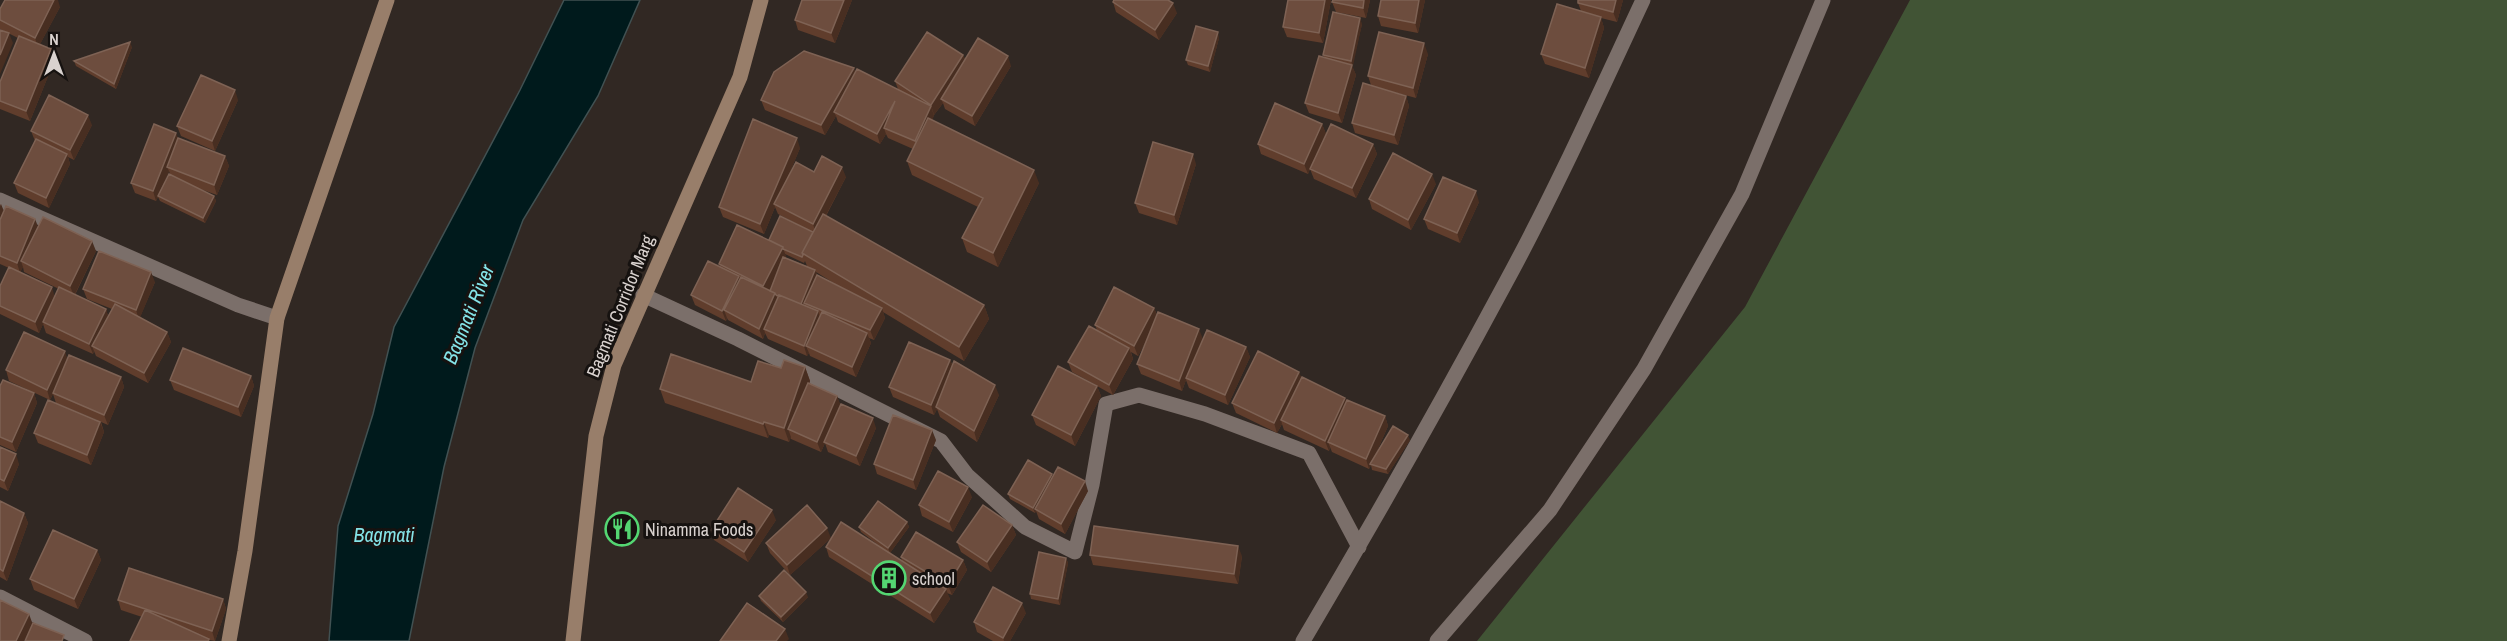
<svg xmlns="http://www.w3.org/2000/svg" width="2507" height="641" font-family="'Archivo Narrow',sans-serif">
	<style>
		.green { fill: #415435 }
		.water { fill: #001a1c; stroke: #415152; stroke-width: 1.5 }
		.lines { fill: none; stroke-linecap: round; stroke-linejoin: round }
		.street { stroke: #7b6f6a; stroke-width: 15 }
		.secondary { stroke: #987e6a; stroke-width: 15 }
		.wall { fill: #603d2c; fill-rule: evenodd }
		.shaded-wall { fill: #482e21 }
		.building { fill: #6d4d3e; stroke: #7e6254; stroke-width: 1.5 }
		.labels { text-anchor: middle; dominant-baseline: central; stroke-width: 6; stroke-linejoin: round; paint-order: stroke }
		.street-label { font-size: 18px; fill: #d9d2cf; stroke: #161210 }
		.poi-label { font-size: 18px; fill: #d9d2cf; stroke: #161210; text-anchor: start }
		.water-label { font-size: 20px; font-style: italic; fill: #85e4e8; stroke: #161210 }
	</style>
	<rect width="100%" height="100%" fill="#312823"/>
	<path class="green" d="M1910,0H2507V641H1477L1745,307Z"/>
	<path class="water" d="M564,0H640L598,96L523,220L475,348L444,467L409,641H329L338,526L373,414L394,327L520,90Z"/>
	<g class="lines">
		<path class="street" d="M0,200L238,305L277,318
			M643,295L738,339L941,441L967,475L1025,527L1075,552L1092,485L1106,404L1139,395L1205,414L1309,453L1359,547
			M0,597L85,641
			M1303,641C1373,523 1441,403 1506,282C1556,190 1599,94 1643,0
			M1437,641L1550,510L1644,369L1742,194L1823,0"/>
		<path class="secondary" d="M229,641L245,551L277,318L387,0
			M573,641L596,436L614,365L740,77L761,0"/>
	</g>
	<path class="wall" d="M802,0H852L835,43L798,30L795,20Z
		M1288,0H1331L1323,43L1287,37L1283,27Z
		M1333,0H1370L1366,18L1336,12L1332,2Z
		M1425,0L1418,33L1381,26L1378,16Z
		M1623,0L1617,22L1601,18L1604,28L1589,78L1545,64L1541,54L1581,11L1578,3Z
		M1113,2L1177,13L1159,40L1116,12Z
		M60,7L40,44L51,49L55,59L30,121L0,109V82L18,38L0,29V9Z
		M1362,24L1352,66L1356,75L1342,123L1309,113L1305,103L1324,57L1323,55Z
		M1219,38L1210,72L1188,65L1186,60Z
		M132,47L116,89L76,66L74,61Z
		M1428,54L1416,98L1386,90L1406,96L1409,106L1398,145L1355,133L1352,123L1371,85L1368,76Z
		M963,55L965,59L1011,66L975,126L945,109L943,103L934,115L932,120L1039,183L998,267L967,252L962,238L978,207L912,175L907,161L913,149L888,138L886,134L880,144L838,122L836,116L825,135L765,110L761,100L856,73L898,89L895,81Z
		M238,100L215,151L181,136L177,126Z
		M1322,124L1326,134L1312,165L1373,144L1377,154L1356,198L1314,179L1310,169L1308,174L1261,154L1258,144Z
		M92,125L74,160L68,157L70,164L49,208L18,193L14,183L35,141L31,131Z
		M178,138L225,156L229,166L217,195L197,188L214,196L216,201L205,223L160,201L158,197L156,201L135,193L131,183ZM169,171L170,174L162,187Z
		M800,148L789,174L814,172L846,177L826,216L984,305L989,319L964,361L883,312L885,318L874,340L869,338L871,343L856,377L810,356L809,353L807,356L768,339L765,333L763,339L728,320L727,318L726,321L695,305L691,295L720,267L719,264L769,240L799,225L778,214L775,207L764,234L723,217L719,207ZM785,254L804,263L805,261L807,266L786,258ZM816,272L840,287L817,275Z
		M1196,164L1177,225L1139,213L1135,203Z
		M1436,184L1411,230L1372,209L1369,199Z
		M1479,202L1460,243L1428,229L1424,219Z
		M0,204L4,212L96,251L75,295L106,309L108,316L112,309L87,299L83,289L155,282L140,317L167,332L171,342L148,383L96,356L94,351L93,354L46,333L43,324L39,333L0,314V286L9,268L0,264ZM23,267L24,272L59,289L55,296L20,272Z
		M1154,308L1157,315L1203,339L1246,347L1250,357L1228,405L1189,388L1186,380L1182,391L1141,374L1137,364L1148,337L1138,356L1131,352L1133,359L1113,395L1097,386L1101,396L1075,446L1036,425L1032,415L1096,385L1072,372L1068,362L1097,330L1095,325Z
		M68,359L121,377L124,387L108,425L101,422L104,432L91,465L38,443L34,433L97,420L56,403L53,394L50,400L9,381L6,370Z
		M950,360L953,366L999,395L977,442L940,417L937,409L934,415L893,397L889,387Z
		M805,367L810,381L809,384L837,396L840,405L876,428L860,466L828,452L825,443L821,452L791,439V437L789,442L769,435L768,438L665,403L660,389L751,382L781,368Z
		M1299,372L1301,378L1347,402L1385,416L1388,426L1374,458L1410,440L1388,474L1372,470L1371,465L1369,469L1332,452L1330,447L1329,451L1284,430L1282,424L1277,433L1236,413L1232,403Z
		M251,376L254,386L241,417L174,390L170,380Z
		M0,386L34,393L37,403L16,452L0,445Z
		M936,440L916,490L877,474L874,464Z
		M0,447L19,464L8,491L0,487Z
		M1053,476L1088,491L1065,534L1039,519L1036,511L1035,513L1010,499L1008,494Z
		M972,497L953,532L922,516L919,505Z
		M0,501L24,513L28,523L7,581L0,577Z
		M776,520L748,562L714,540L711,530Z
		M907,522L909,527L890,553L902,561L901,557L963,560L967,570L952,595L947,593L950,599L934,623L829,557L826,547L886,551L861,532L859,527Z
		M1012,525L1016,535L991,572L961,552L957,542Z
		M831,538L790,575L770,553L766,543Z
		M97,550L101,560L78,609L34,590L30,579Z
		M1090,555L1242,556L1238,584L1093,565Z
		M1066,558L1068,563L1060,605L1031,599L1030,594Z
		M759,596L808,597L783,622L761,601Z
		M223,599L226,609L215,641L209,640L210,641H130L142,617L121,610L118,600Z
		M1026,613L1010,641H993L977,632L974,622Z"/>
	<path class="shaded-wall" d="M54,0H58L60,7L38,48L35,38Z
		M844,0H852L835,43L831,33Z
		M1325,0H1331L1323,43L1319,33Z
		M1364,0H1370L1366,18L1363,8Z
		M1419,0H1425L1418,33L1415,23Z
		M1616,0H1623L1617,22L1613,12Z
		M1173,3L1177,13L1159,40L1155,30Z
		M1601,17L1604,28L1589,78L1585,68Z
		M1360,18L1362,24L1353,66L1351,61Z
		M1218,32L1219,38L1210,72L1208,66Z
		M9,33L13,43L0,74V55Z
		M130,42L132,47L116,89L114,84Z
		M1424,43L1428,54L1416,98L1413,88Z
		M51,49L55,59L30,121L26,111Z
		M963,55L967,65L941,99L943,103L934,115L931,105Z
		M1008,56L1011,66L975,126L972,116Z
		M1352,65L1356,75L1342,123L1338,113Z
		M854,68L858,78L834,112L836,116L825,135L821,125Z
		M235,90L238,100L215,151L212,141Z
		M1406,96L1409,106L1398,145L1394,135Z
		M895,101L884,128L886,134L880,144L877,134Z
		M931,106L934,116L919,151L915,141Z
		M88,115L92,125L74,160L70,150Z
		M1322,124L1326,134L1308,174L1304,164Z
		M176,133L180,143L167,167L169,171L156,201L153,191Z
		M797,138L800,148L776,205L774,204L775,207L764,234L760,224Z
		M1373,144L1377,154L1356,198L1352,188Z
		M67,154L70,164L49,208L46,198Z
		M1193,154L1196,164L1177,225L1174,215Z
		M225,156L229,166L217,195L214,185Z
		M842,167L846,177L816,234L813,224Z
		M1034,170L1039,183L998,267L993,253Z
		M1432,174L1436,184L1411,230L1408,220Z
		M1476,191L1479,202L1460,243L1457,233Z
		M214,196L216,201L205,223L203,218Z
		M1,204L5,214L0,226V207Z
		M35,219L39,229L21,261L23,267L20,273L17,263Z
		M92,241L96,251L74,296L70,286Z
		M783,247L786,257L767,296L763,286Z
		M815,270L817,275L804,303L805,306L801,305Z
		M151,272L155,282L139,320L136,310Z
		M739,276L743,286L724,310L727,318L726,321L722,311Z
		M52,287L55,298L39,333L35,322Z
		M775,293L779,303L764,329L765,333L763,339L759,329Z
		M984,305L989,319L964,361L959,347Z
		M882,308L885,318L874,340L870,330Z
		M1154,308L1158,318L1138,356L1134,346Z
		M106,309L109,319L92,346L94,351L93,354L89,344Z
		M818,311L821,321L806,346L809,353L807,356L804,346Z
		M1199,329L1203,339L1186,378V380L1182,391L1179,381Z
		M167,332L171,342L148,383L144,373Z
		M867,333L871,343L856,377L852,367Z
		M1246,347L1250,357L1228,405L1225,395Z
		M1129,348L1133,359L1113,395L1109,385Z
		M65,351L68,361L50,400L47,390Z
		M950,360L954,370L936,407L937,409L934,415L931,405Z
		M805,367L810,381L793,431L788,429L791,437L789,442L784,428Z
		M1299,372L1303,382L1281,420L1282,424L1277,433L1274,423Z
		M251,376L254,386L241,417L238,407Z
		M121,377L124,387L108,425L104,415Z
		M995,385L999,395L977,442L974,431Z
		M1097,386L1101,396L1075,446L1071,435Z
		M34,393L37,403L16,452L12,442Z
		M837,396L841,406L821,452L817,442Z
		M1345,398L1349,408L1328,442L1330,447L1329,451L1325,441Z
		M1385,416L1388,426L1369,469L1366,459Z
		M873,418L876,428L860,466L856,456Z
		M100,422L104,432L91,465L87,455Z
		M764,422L769,435L768,438L763,424Z
		M932,430L936,440L916,490L913,480Z
		M1408,435L1410,440L1388,474L1386,469Z
		M16,454L19,464L8,491L4,481Z
		M1052,474L1054,479L1035,509L1036,511L1035,513L1033,508Z
		M1085,481L1088,491L1065,534L1061,524Z
		M968,487L972,497L953,532L949,522Z
		M772,510L776,520L748,562L744,552Z
		M24,513L28,523L7,581L3,571Z
		M907,522L909,527L890,553L888,548Z
		M1012,525L1016,535L991,572L987,562Z
		M827,528L831,538L790,575L787,565Z
		M1238,546L1242,556L1238,584L1234,574Z
		M97,550L101,560L78,609L74,599Z
		M1066,558L1068,563L1060,605L1058,599Z
		M963,560L967,570L952,595L948,585Z
		M946,589L950,599L934,623L930,613Z
		M806,592L808,597L783,622L781,617Z
		M223,599L226,609L215,641L212,631Z
		M1022,603L1026,613L1010,641H1004L1003,638Z
		M29,614L33,625L24,641H16Z
		M785,629L789,639L787,641H776Z"/>
	<path class="building" d="M5,0H54L35,38L0,20V9Z
		M802,0H844L831,33L795,20Z
		M1114,0H1168L1173,3L1155,30L1113,2Z
		M1288,0H1325L1319,33L1283,27Z
		M1333,0H1364L1363,8L1332,2Z
		M1381,0H1419L1415,23L1378,16Z
		M1578,0H1616L1613,12L1578,3Z
		M1557,4L1601,17L1585,68L1541,54Z
		M1333,12L1360,18L1351,61L1323,55Z
		M1196,26L1218,32L1208,66L1186,60Z
		M0,30L9,33L0,55Z
		M927,32L963,55L931,105L895,81Z
		M1379,32L1424,43L1413,88L1368,76Z
		M19,36L51,49L26,111L0,101V82Z
		M978,38L1008,56L972,116L941,99Z
		M130,42L114,84L74,61Z
		M804,51L854,68L821,125L761,100L774,72Z
		M1319,56L1352,65L1338,113L1305,103Z
		M857,69L931,106L915,141L884,128L895,101L877,134L834,112Z
		M201,75L235,90L212,141L177,126Z
		M1363,83L1406,96L1394,135L1352,123Z
		M49,95L88,115L70,150L31,131Z
		M1275,103L1322,124L1304,164L1258,144Z
		M928,118L1034,170L993,253L962,238L983,198L907,161Z
		M753,119L797,138L760,224L719,207Z
		M154,124L176,133L153,191L131,183Z
		M1331,124L1373,144L1352,188L1310,169Z
		M178,138L225,156L214,185L167,167Z
		M36,139L67,154L46,198L14,183Z
		M1153,142L1193,154L1174,215L1135,203Z
		M1393,153L1432,174L1408,220L1369,199Z
		M822,156L842,167L813,224L774,204L796,162L814,172Z
		M169,174L214,196L203,218L158,196Z
		M1443,177L1476,191L1457,233L1424,219Z
		M6,206L35,219L17,263L0,256V220Z
		M823,214L984,305L959,347L802,253Z
		M780,216L813,232L802,253L803,255L802,257L783,249V247L769,240Z
		M43,217L92,241L70,286L21,261Z
		M737,225L783,247L763,286L719,264Z
		M99,251L151,272L136,310L83,289Z
		M783,257L815,270L801,304L779,295L778,296L776,295L775,293L770,291Z
		M708,261L739,276L722,311L691,295Z
		M9,267L52,287L35,322L0,306V286Z
		M817,275L882,308L870,330L804,303Z
		M741,277L775,293L759,329L724,310Z
		M59,287L106,309L89,344L43,322Z
		M1114,287L1154,308L1134,346L1095,325Z
		M779,295L818,311L804,346L764,329Z
		M115,304L167,332L144,373L92,346Z
		M822,312L867,333L852,367L806,346Z
		M1158,312L1199,329L1179,381L1137,364Z
		M1089,326L1129,348L1109,385L1068,362Z
		M1207,330L1246,347L1225,395L1186,378Z
		M24,332L65,351L47,390L6,370Z
		M909,342L950,360L931,405L889,387Z
		M183,348L251,376L238,407L170,380Z
		M1258,351L1299,372L1274,423L1232,403Z
		M671,354L751,382L758,361L781,368L784,360L805,367L784,428L764,422L763,424L660,389Z
		M69,355L121,377L104,415L53,393Z
		M954,361L995,385L974,431L936,407Z
		M1058,366L1097,386L1071,435L1032,415Z
		M1302,377L1345,398L1325,441L1281,420Z
		M3,380L34,393L12,442L0,437V386Z
		M808,383L837,396L817,442L788,429Z
		M48,400L100,422L87,455L34,433Z
		M1347,400L1385,416L1366,459L1328,442Z
		M841,404L873,418L856,456L824,442Z
		M893,415L932,430L913,480L874,464Z
		M1393,426L1408,435L1386,469L1370,464Z
		M0,447L16,454L4,481L0,479Z
		M1028,460L1052,474L1033,508L1008,494Z
		M1058,467L1085,481L1061,524L1035,509Z
		M938,471L968,487L949,522L919,505Z
		M738,488L772,510L744,552L711,530Z
		M0,501L24,513L3,571L0,569Z
		M878,501L907,522L888,548L859,527Z
		M807,505L827,528L787,565L766,543Z
		M983,505L1012,525L987,562L957,542Z
		M841,522L946,589L930,613L826,547Z
		M1094,526L1238,546L1234,574L1090,555Z
		M53,530L97,550L74,599L30,579Z
		M916,532L963,560L948,585L901,557Z
		M1039,552L1066,558L1058,599L1030,594Z
		M129,568L223,599L212,631L118,600Z
		M784,570L806,592L781,617L759,596Z
		M993,587L1022,603L1003,638L974,622Z
		M0,600L29,614L16,641H0Z
		M747,603L785,629L776,641H720Z
		M145,610L209,639L208,641H130Z
		M33,623L64,635L62,641H25Z"/>
	<defs>
		<symbol id="restaurant-ring" viewBox="-11 -11 22 22"><circle r="9.5" fill="#161210" stroke="#54d672" stroke-width="1.5"/><path d="M-5-6h1v4h1v-4h1v4h1v-4h1v5L-1.5 .5V6h-2V.5L-5-1ZM5-6V6H3V1.5H1.5Q1.5-4 5-6Z" fill="#54d672"/></symbol>
		<symbol id="building-ring" viewBox="-11 -11 22 22"><circle r="9.5" fill="#161210" stroke="#54d672" stroke-width="1.5"/><path d="M-4-6H4V6H1V3H-1V6H-4ZM-2.5-4.3h1.7v1.8h-1.7ZM.8-4.3h1.7v1.8H.8ZM-2.5-1h1.7V.8h-1.7ZM.8-1h1.7V.8H.8Z" fill="#54d672"/></symbol>
	</defs>
	<g fill-rule="evenodd">
		<use href="#restaurant-ring" x="603" y="510" width="38" height="38"/>
		<use href="#building-ring" x="870" y="559" width="38" height="38"/>
	</g>
	<g class="labels">
		<g class="street-label">
			<text transform="translate(620 306) rotate(-68)">Bagmati Corridor Marg</text>
		</g>
		<g class="poi-label">
			<text x="645" y="529">Ninamma Foods</text>
			<text x="912" y="578">school</text>
		</g>
		<g class="water-label">
			<text transform="translate(468 314) rotate(-68)">Bagmati River</text>
			<text x="384" y="534">Bagmati</text>
		</g>
	</g>
	<g transform="translate(54 54)" stroke="#161210" stroke-width="4.5" paint-order="stroke">
	<path d="M0-4.5L10 22L0 15L-10 22Z" fill="#d9d2cf"/>
	<text y="-9" font-size="16" font-weight="bold" text-anchor="middle" fill="#d9d2cf">N</text>
	</g>
</svg>
